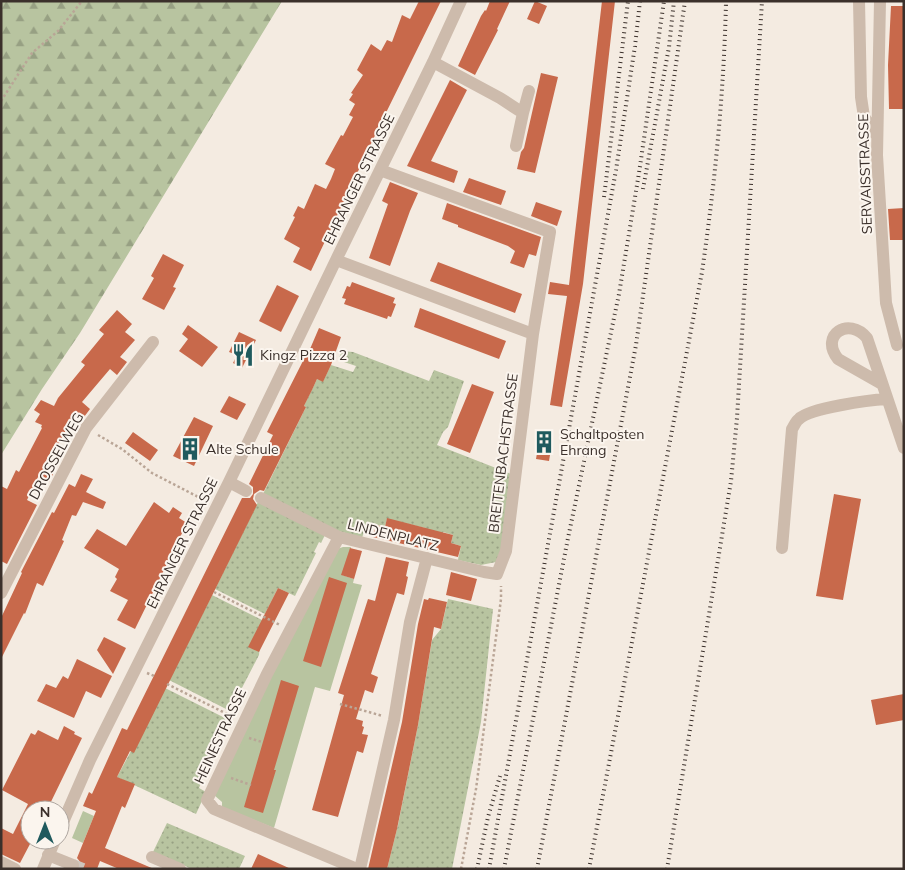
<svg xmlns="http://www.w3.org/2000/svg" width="905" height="870" font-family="Mulish,sans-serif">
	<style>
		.grass { fill: #b8c4a0 }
		.forest { fill: url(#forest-firs) }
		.park { fill: url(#park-dots) }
		.building { fill: #c8694b }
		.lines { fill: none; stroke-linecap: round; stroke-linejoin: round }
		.minor-tunnel { stroke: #cfc6bd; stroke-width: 12; stroke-dasharray: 12 6; stroke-linecap: butt }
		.path { stroke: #b9a596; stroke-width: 2.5; stroke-dasharray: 2.5 2.5; stroke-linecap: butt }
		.minor { stroke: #cdbbac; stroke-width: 12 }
		.rail { stroke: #3b302b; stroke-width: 4; stroke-dasharray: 1 4; stroke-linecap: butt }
		.labels { text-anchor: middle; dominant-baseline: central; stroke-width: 4; stroke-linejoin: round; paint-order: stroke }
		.street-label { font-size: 14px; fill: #3b302b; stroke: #fbf5ee }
		.poi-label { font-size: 14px; fill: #3b302b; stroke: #fbf5ee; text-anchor: start }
	</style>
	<defs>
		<pattern id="forest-firs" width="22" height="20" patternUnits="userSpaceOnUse" patternTransform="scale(1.25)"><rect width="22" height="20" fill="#b8c4a0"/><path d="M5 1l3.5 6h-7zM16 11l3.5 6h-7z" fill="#97a083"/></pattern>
		<pattern id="park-dots" width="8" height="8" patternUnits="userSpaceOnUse" patternTransform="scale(1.25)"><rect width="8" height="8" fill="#b8c4a0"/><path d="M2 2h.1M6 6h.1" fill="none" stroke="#97a083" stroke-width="1.8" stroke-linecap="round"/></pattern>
	</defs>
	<rect width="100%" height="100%" fill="#f4ebe1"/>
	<path class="grass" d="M343,547H351L342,575L354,579L353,583L362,585L330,691L315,687L274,828L222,807V802L214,795L272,675L337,549Z
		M83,811L94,816L83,843L72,838Z"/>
	<path class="forest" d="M1,1H282L80,333L42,389L1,455Z"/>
	<path class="park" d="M342,351L353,352L429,381L434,370L464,381L448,427L443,432L437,445L511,474L500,557L496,562L481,565L458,560L461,546L451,543L453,535L443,532L441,540L425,528L387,519L385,527L367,522L362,538L335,530L263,494L306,407L304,406L317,379L323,381L331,365L353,372L356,366L338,360Z
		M258,502L325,535L321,543L319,542L314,552L316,553L295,596L278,588L265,614L215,589Z
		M212,595L262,620L259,655L230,711L169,680Z
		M448,599L493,609L481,722L452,869H387L398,825L418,725L432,640L441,629Z
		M165,688L227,719L202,769L206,771L199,788L206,792L196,814L117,777Z
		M167,823L245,856L239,869H192L153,852Z"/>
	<path class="building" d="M419,1H441L378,129L311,271L293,262L300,248L284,239L295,217L293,216L298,206L304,209L315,184L326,189L331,179L335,169L325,164L341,135L343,136L353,117L349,115L355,104L349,100L353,94L351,93L363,75L357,70L371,44L381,51L387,40L392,42L402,15L410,19Z
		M490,1H510L497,29L498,30L475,75L458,66L481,16L485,10L486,11Z
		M535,1L547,6L539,24L527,19Z
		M602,1H615L583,284L562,407L550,405L567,296L548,294L550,282L569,285Z
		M891,6H904V109H889L888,65Z
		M541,73L558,77L535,173L517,169L521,152L524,148Z
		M450,80L467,90L431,161L458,171L454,183L407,166Z
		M469,178L506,191L501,205L463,192Z
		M390,182L418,193L410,211L390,266L369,258L388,204L382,201Z
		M536,202L562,211L557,226L531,216Z
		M447,203L541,237L536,256L529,254L524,268L510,263L515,251L508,246L458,227V225L442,219Z
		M904,208V240H890L888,209Z
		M163,254L184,265L173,287L176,288L164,310L142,299L154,278L151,276Z
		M438,262L522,294L515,313L430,281Z
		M352,282L395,298L393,303L396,304L391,317L388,316L387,319L344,304L346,299L342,298L347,286L350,287Z
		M277,285L299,296L281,332L259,321Z
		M420,308L506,341L499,359L414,327Z
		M117,310L132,324L125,332L135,340L120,357L127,362L117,375L110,369L82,402L90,409L81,421L74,415L58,445L55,444L42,468L53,474L49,482L38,477L27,500L37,505L7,564L1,561V486L7,489L16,470L19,472L42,428L41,427L42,425L35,422L40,414L34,410L41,400L54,406L58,398L85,365L81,362L104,334L99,330Z
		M188,325L218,347L202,367L179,351L188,339L182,334Z
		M319,328L341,337L331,365L323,382L317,379L312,390L304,406L306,407L264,491L260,490L254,494L253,499L257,505L134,753L130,751L117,777L135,784L125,808L122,806L105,848L154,869H119L100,861L97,869H80L81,863L77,858L96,811L83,806L89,792L92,794L122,728L127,730L242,498H250L253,494V487L249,484L273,435L267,432L306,355L307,356Z
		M239,332L256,340L242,368L233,363L237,355L229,352Z
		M472,384L494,392L470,453L447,444Z
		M229,396L246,404L237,420L220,412Z
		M194,417L213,426L194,466L173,456Z
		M133,432L158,450L150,461L125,443Z
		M538,447L551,449L549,461L536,459Z
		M81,474L93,479L86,492L106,502L103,509L83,502L76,516L72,515L62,540L64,541L43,586L37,583L25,614L24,613L1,659V618L22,573L21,572L52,512L54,513L69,484L75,487Z
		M834,494L861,499L843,600L816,596Z
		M154,502L169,513L173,507L182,513L179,518L187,523L135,629L117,620L128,600L110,591L117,579L115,577L119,569L84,548L97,529L126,546Z
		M387,518L453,535L451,543L461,546L458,557L373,537L376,525L385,527Z
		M350,548L362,551L354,579L341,575Z
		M386,557L409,562L406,576L408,577L404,595L397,593L371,674L378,677L373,693L365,690L356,719L363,721L362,726L364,727L362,734L368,735L363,753L357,751L338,817L312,810L344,695L338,693L368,599L375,601Z
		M451,572L477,579L471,601L446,595Z
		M329,577L347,583L321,667L303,661Z
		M278,588L289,593L259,652L248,647Z
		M429,598L447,602L441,629L434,627L418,725L397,829L387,869H368L402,722L418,624L424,599L428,600Z
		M104,637L126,648L113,674L97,650Z
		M77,659L112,676L101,698L86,691L74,718L37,701L46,684L56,688L63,676L68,679Z
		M281,680L299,686L274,770H276L263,813L244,807Z
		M904,694V720L876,725L871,700Z
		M64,726L75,732L74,734L82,738L47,810H30V844L20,863L1,854V828L13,834L28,804L2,790L31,733L35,735L38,730L58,740Z
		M258,854L291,869H251Z"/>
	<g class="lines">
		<path class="minor-tunnel" d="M73,865L83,869"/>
		<path class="path" d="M1,101L32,53L58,31L82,1
			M98,435L122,449L152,473L206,501
			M214,592L280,625
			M147,673L154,676
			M167,684L233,717
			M340,704L383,716
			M249,738L262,742
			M231,778L251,785
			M461,869L476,789L501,599V586"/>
		<path class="minor" d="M859,1L861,97L864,117L877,136
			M880,1L877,155L886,303L897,345
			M433,62L500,98L523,113L529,91
			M516,146L523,113
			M336,260L533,334
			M882,384L838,359C819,335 849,316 867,338L904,448
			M229,482L246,491
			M261,498L339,537L484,572L497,574L506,551L533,334L550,232L380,170
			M339,537L267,674L207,800L214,809L357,869
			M782,548L792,429C794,426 796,421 799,419C810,408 869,400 887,399
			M1,593L86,428L153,342
			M60,829L90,760L229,482L336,260L433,62L461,1
			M48,855L73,865
			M152,857L180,869
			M1,862L15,869
			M43,869L55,840
			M360,869L394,720L410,622L427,558"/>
		<path class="rail" d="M643,189L669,47L674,1
			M604,197L628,1
			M477,869L488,817L500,776
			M489,869L616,170L635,46L640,1
			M504,869L568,538L619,294L639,173L664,1
			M537,869L636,345L685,1
			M589,869L702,272C715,182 724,92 726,1
			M667,869L731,481L737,418L762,1"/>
	</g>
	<defs>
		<symbol id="restaurant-bare" viewBox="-9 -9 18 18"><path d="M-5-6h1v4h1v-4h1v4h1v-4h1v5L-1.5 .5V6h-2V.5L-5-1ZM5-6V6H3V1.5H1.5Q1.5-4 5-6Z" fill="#1f5a5e" stroke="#fbf5ee" stroke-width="2.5" paint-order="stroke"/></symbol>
		<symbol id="building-bare" viewBox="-9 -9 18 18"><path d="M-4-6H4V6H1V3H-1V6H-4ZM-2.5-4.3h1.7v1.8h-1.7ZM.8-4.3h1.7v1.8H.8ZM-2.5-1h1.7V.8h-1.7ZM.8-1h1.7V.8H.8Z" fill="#1f5a5e" stroke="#fbf5ee" stroke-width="2.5" paint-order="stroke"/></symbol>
	</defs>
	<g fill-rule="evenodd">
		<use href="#restaurant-bare" x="227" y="339" width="32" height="32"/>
		<use href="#building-bare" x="528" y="426" width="32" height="32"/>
		<use href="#building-bare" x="174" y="433" width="32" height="32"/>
	</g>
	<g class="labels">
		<g class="street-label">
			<text transform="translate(865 174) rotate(-92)">SERVAISSTRASSE</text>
			<text transform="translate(359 179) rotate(-64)">EHRANGER STRASSE</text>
			<text transform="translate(503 453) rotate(-83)">BREITENBACHSTRASSE</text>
			<text transform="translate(56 456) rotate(-61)">DROSSELWEG</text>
			<text transform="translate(393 535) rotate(14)">LINDENPLATZ</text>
			<text transform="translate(182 543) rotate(-64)">EHRANGER STRASSE</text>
			<text transform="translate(220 736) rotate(-65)">HEINESTRASSE</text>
		</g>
		<g class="poi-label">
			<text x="260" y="355">Kingz Pizza 2</text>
			<text x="560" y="434">Schaltposten<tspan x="560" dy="16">Ehrang</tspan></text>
			<text x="206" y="449">Alte Schule</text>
		</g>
	</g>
	<rect width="905" height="870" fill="none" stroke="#3b302b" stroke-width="5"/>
	<g transform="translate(45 825)"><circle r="24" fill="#fbf5ee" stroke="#aea6a0"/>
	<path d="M0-4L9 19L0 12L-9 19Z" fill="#1f5a5e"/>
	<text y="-8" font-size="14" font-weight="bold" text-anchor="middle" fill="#3b302b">N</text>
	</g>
</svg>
